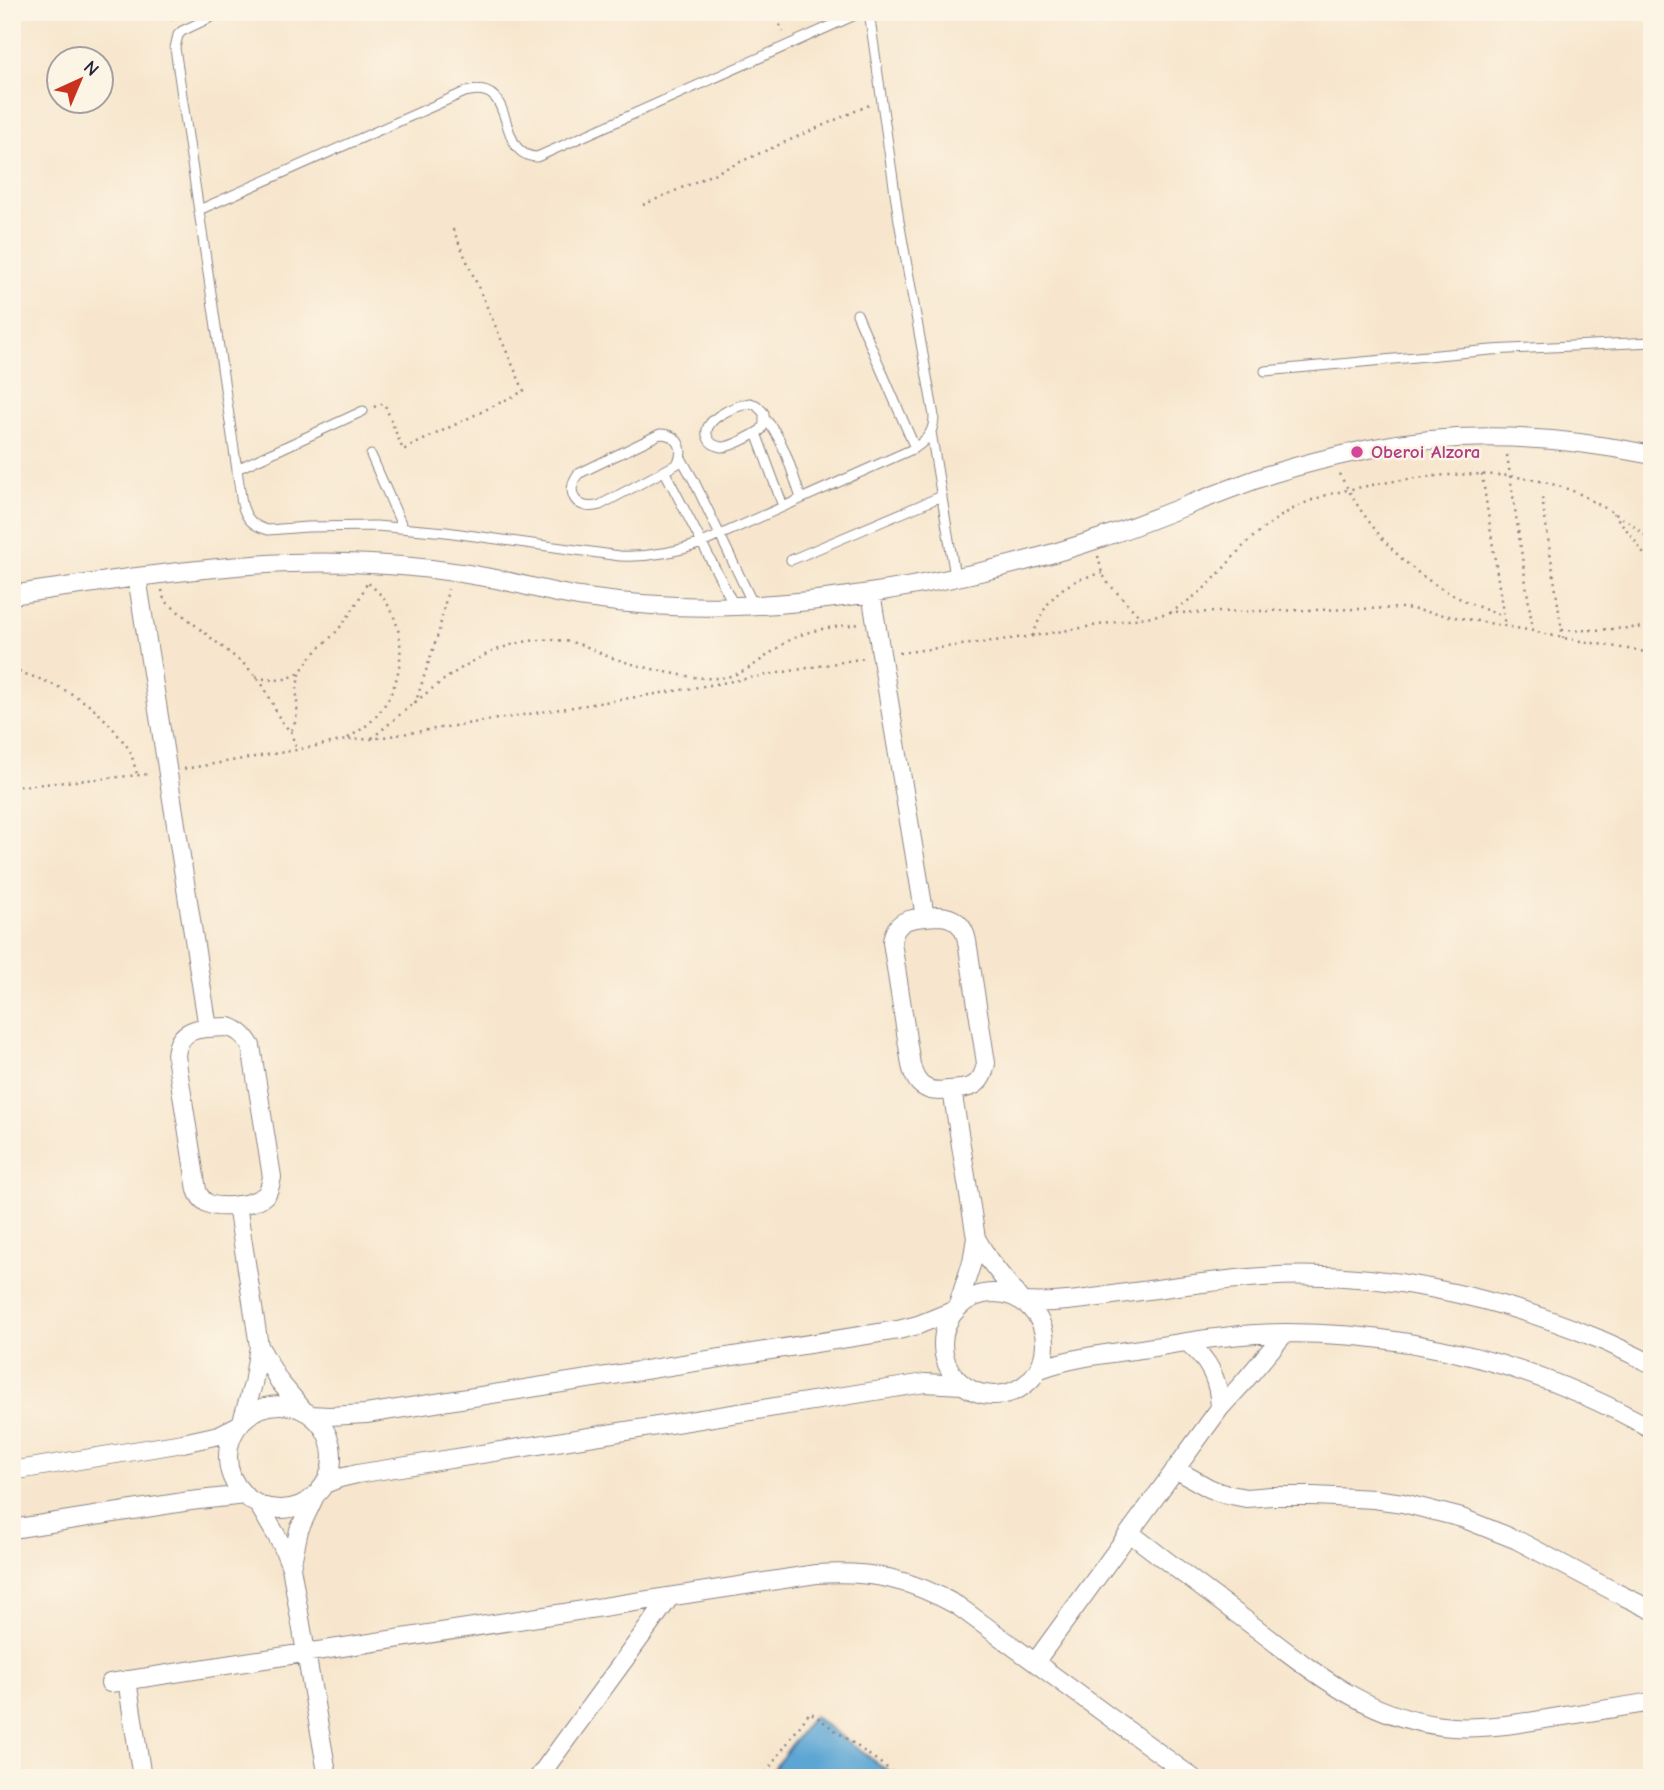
<svg xmlns="http://www.w3.org/2000/svg" width="1664" height="1790" font-family="'Comic Neue',sans-serif">
	<style>
		.water { fill: #5ca6d4; stroke: #3f6488; stroke-width: 2 }
		.lines { fill: none; stroke-linecap: round; stroke-linejoin: round }
		.lane-casing { stroke: #8c8484; stroke-width: 11 }
		.street-casing { stroke: #8c8484; stroke-width: 20 }
		.path { stroke: #8c8484; stroke-width: 2.5; stroke-dasharray: 2 5; stroke-linecap: butt }
		.lane { stroke: #fff; stroke-width: 9 }
		.street { stroke: #fff; stroke-width: 18 }
		.hotel-dot { fill: #d1479c; stroke: #fcf5e5; stroke-width: 2.5 }
		.labels { text-anchor: middle; dominant-baseline: central; stroke-width: 5; stroke-linejoin: round; paint-order: stroke }
		.hotel-label { font-size: 19px; font-weight: bold; fill: #b23c85; stroke: #fcf5e5; text-anchor: start }
	</style>
	<rect width="100%" height="100%" fill="#fcf5e5"/>
	<filter id="ink" filterUnits="userSpaceOnUse"><feTurbulence type="fractalNoise" baseFrequency=".0143" numOctaves="2"/><feDisplacementMap in="SourceGraphic" scale="14" xChannelSelector="R" yChannelSelector="G"/><feConvolveMatrix kernelMatrix="1 2 1 2 8 2 1 2 1" color-interpolation-filters="sRGB"/></filter>
	<filter id="wash" filterUnits="userSpaceOnUse"><feTurbulence type="fractalNoise" baseFrequency=".00686" numOctaves="4" result="noise"/><feDisplacementMap in="SourceGraphic" scale="28" xChannelSelector="R" yChannelSelector="G"/><feGaussianBlur stdDeviation="1.57" result="paint"/><feColorMatrix in="noise" values="0 0 0 0 0 0 0 0 0 0 0 0 0 0 0 0 0 1.4 0 .05"/><feComposite in="paint" operator="in"/></filter>
	<g filter="url(#wash)">
		<rect width="100%" height="100%" fill="#f7e6cd"/>
		<path class="water" d="M813,1716L898,1778H767Z"/>
	</g>
	<g filter="url(#ink)">
		<g class="lines">
			<defs>
				<path id="lane" d="M222,12L182,31L178,35L175,48L242,504C246,519 253,526 268,530L307,527L376,526L446,532L620,556C649,557 674,553 702,543L915,448C928,439 934,431 934,416L899,221L869,12
					M199,210L465,92C520,77 493,156 537,157L862,12
					M857,314L915,448
					M1265,371L1491,350L1652,342
					M750,403L756,405L764,413V424L761,430C753,435 730,448 721,447C716,446 710,443 708,438C700,419 736,406 750,403Z
					M765,419C784,438 792,473 801,498
					M931,432L955,576
					M756,433L783,506
					M660,434C678,434 686,449 677,464L600,505C577,512 564,493 578,474Z
					M371,455L403,528
					M681,458L694,481L754,606
					M237,469L363,411
					M665,472L735,607
					M791,560L942,496"/>
				<path id="street" d="M137,577L208,1028
					M871,593L925,917
					M12,595C54,588 95,583 137,577C215,567 292,559 371,564C413,566 455,571 496,579C526,585 555,594 586,598C683,612 773,608 870,593C946,581 1025,564 1098,539C1156,519 1213,494 1271,474C1303,464 1336,456 1369,449C1461,430 1560,436 1652,455
					M938,916C954,916 964,925 967,941L986,1063C982,1087 970,1089 949,1090C941,1091 933,1092 926,1088C917,1084 913,1074 911,1065L892,942C895,916 917,918 938,916Z
					M229,1027C240,1031 245,1036 251,1046L272,1177C271,1182 270,1188 267,1193C258,1205 220,1210 207,1203C202,1200 199,1196 197,1190L176,1056C178,1025 204,1028 229,1027Z
					M952,1090L976,1238L972,1262L957,1308
					M237,1205L259,1346L253,1384L242,1421
					M976,1238L989,1260L1019,1298
					M943 1344a51 51 0 1 1 102 0a51 51 0 1 1-102 0Z
					M1024,1302C1057,1304 1087,1299 1119,1294C1167,1288 1214,1280 1262,1277C1372,1269 1492,1295 1594,1337C1614,1345 1633,1355 1652,1364
					M1187,1342C1209,1360 1219,1380 1220,1408
					M259,1346L279,1381L304,1411
					M1040,1369C1076,1356 1116,1353 1154,1347C1198,1340 1242,1333 1286,1333C1415,1333 1539,1366 1652,1429
					M228 1457a52 52 0 1 1 104 0a52 52 0 1 1-104 0Z
					M311,1415L329,1416L366,1414L898,1330L918,1325L955,1310
					M1175,1469L1209,1488L1221,1493L1246,1498L1271,1496H1314L1374,1499L1403,1503L1462,1518L1517,1540L1617,1593L1652,1610
					M12,1471L183,1443L219,1435L237,1426
					M325,1484L340,1478L357,1474L925,1383L962,1385
					M258,1504L282,1545L291,1567L328,1778
					M12,1529L190,1501L245,1495
					M1130,1533C1169,1563 1209,1593 1248,1622C1311,1670 1369,1721 1452,1727C1488,1729 1523,1723 1558,1717C1589,1712 1620,1707 1652,1702
					M291,1567L299,1530L315,1496
					M1036,1661L1220,1408L1242,1384L1285,1333
					M127,1680L142,1778
					M110,1683L816,1574C870,1570 911,1579 958,1606L1193,1778
					M538,1778L670,1597"/>
			</defs>
			<use href="#lane" class="lane-casing"/>
			<use href="#street" class="street-casing"/>
			<path class="path" d="M169,12L172,23
				M774,12L783,32
				M643,205L869,105
				M374,407L384,403L403,450L524,391L451,225
				M1507,455L1533,631
				M1339,474C1348,488 1355,503 1365,516C1401,567 1444,597 1504,616
				M1482,474L1505,626
				M1542,498L1563,638
				M1613,513C1628,531 1641,548 1652,568
				M1098,556L1102,573L1108,583L1141,618
				M162,590L164,600L246,666C254,674 262,682 267,693C275,706 278,722 291,731C304,711 290,691 303,668C311,654 325,644 336,632C349,617 360,599 368,581
				M1170,613C1184,604 1197,595 1209,584C1219,574 1228,563 1237,553C1252,536 1272,521 1291,510C1319,494 1351,489 1383,483C1446,472 1521,467 1582,495C1589,499 1597,504 1605,508C1622,517 1638,528 1652,542
				M1562,630C1593,631 1621,628 1652,627
				M1033,636C1045,598 1063,581 1102,573
				M899,653L1033,636L1170,613L1405,608L1533,631L1563,638L1652,653
				M12,670C54,682 92,699 118,735C123,741 128,747 131,753C133,760 135,768 137,774
				M256,677C272,681 286,682 300,672
				M415,704L439,631L448,589
				M291,731L296,750
				M348,738C359,731 370,724 378,714C403,684 409,635 386,602C381,594 374,588 367,582
				M372,738C431,690 501,618 585,646C592,649 598,652 604,655C629,664 655,670 681,675C693,677 706,679 718,678C749,676 767,652 792,639C813,628 836,627 859,624
				M184,769L296,750L346,740L371,739L687,689L865,658
				M12,787L150,774
				M762,1778L810,1712L901,1778"/>
			<use href="#lane" class="lane"/>
			<use href="#street" class="street"/>
		</g>
	</g>
	<circle class="hotel-dot" cx="1357" cy="452" r="7"/>
	<g class="labels">
		<g class="hotel-label">
			<text x="1371" y="452">Oberoi Alzora</text>
		</g>
	</g>
	<rect width="1664" height="1790" fill="none" stroke="#fcf5e5" stroke-width="42"/>
	<g transform="translate(80 80) rotate(44)"><circle r="33" fill="#fcf5e5" stroke="#a5a1a1" stroke-width="2"/>
	<path d="M0-5L12 26L0 18L-12 26Z" fill="#c8321e"/>
	<text y="-10" font-size="19" font-weight="bold" text-anchor="middle" fill="#22223b">N</text>
	</g>
</svg>
